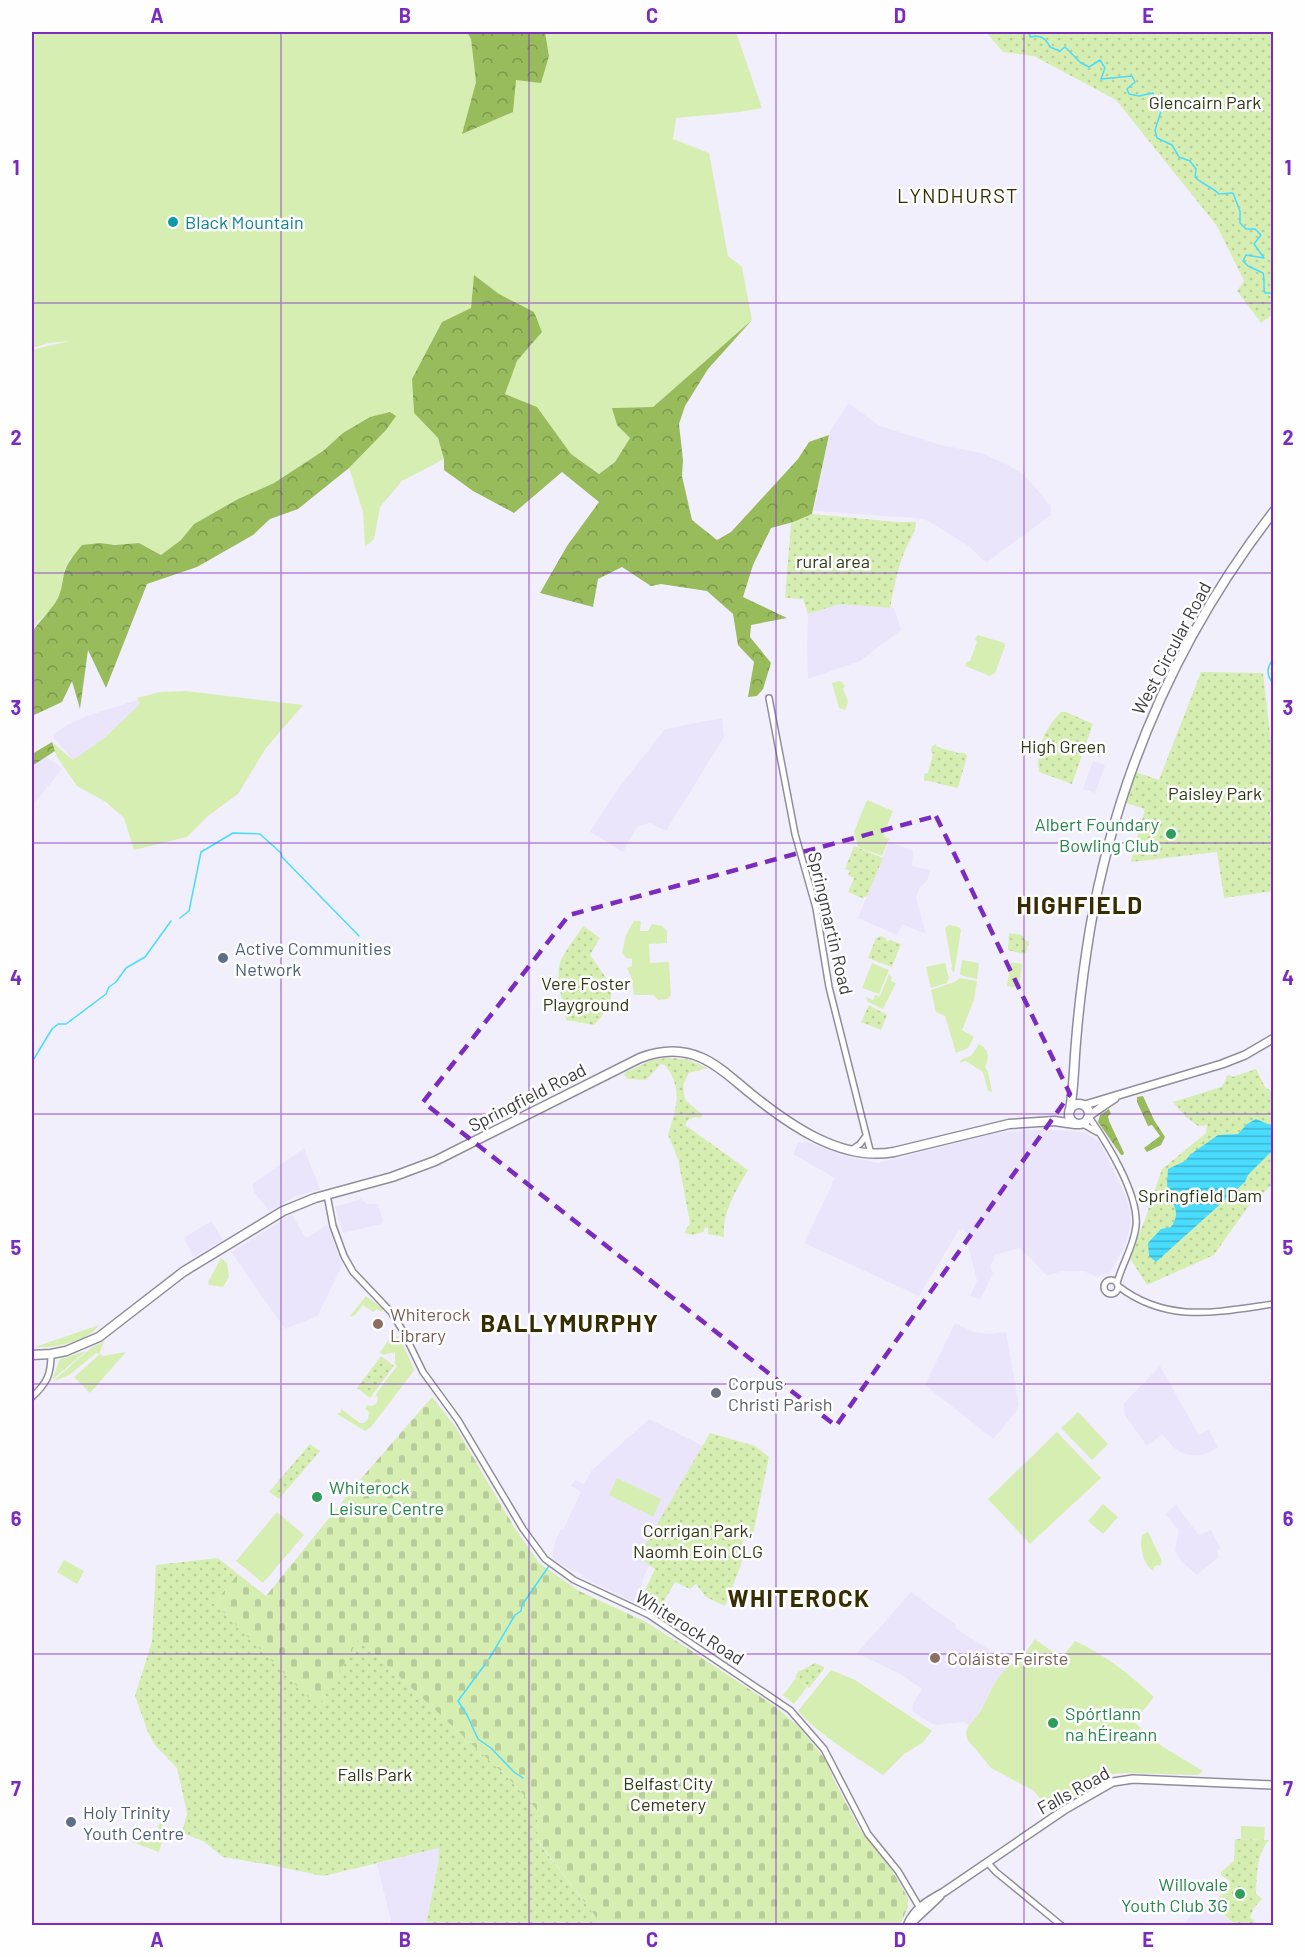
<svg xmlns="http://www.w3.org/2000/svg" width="1305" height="1957" font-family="Barlow,sans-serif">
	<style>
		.built { fill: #eae5fb }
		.grass { fill: #d6eeb2 }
		.forest { fill: url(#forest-crowns) }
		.cemetery { fill: url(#cemetery-stones) }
		.park { fill: url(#park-dots) }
		.water { fill: url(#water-rules) }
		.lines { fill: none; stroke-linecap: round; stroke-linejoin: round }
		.stream { stroke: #49dcfe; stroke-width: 1.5 }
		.minor-casing { stroke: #908d9b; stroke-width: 8 }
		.major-casing { stroke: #908d9b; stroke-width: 10 }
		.highway-casing { stroke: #908d9b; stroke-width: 11 }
		.minor { stroke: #fff; stroke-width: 5 }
		.major { stroke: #fff; stroke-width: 7 }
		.highway { stroke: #fff; stroke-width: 8 }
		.marked { fill: none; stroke: #7b2cbf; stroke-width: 4.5; stroke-dasharray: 12 8; stroke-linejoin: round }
		.grid { fill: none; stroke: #7b2cbf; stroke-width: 1.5; stroke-opacity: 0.55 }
		.culture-dot { fill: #0f9aa8; stroke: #fefefe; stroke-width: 2 }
		.leisure-dot { fill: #2e9e5b; stroke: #fefefe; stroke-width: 2 }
		.service-dot { fill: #5c6f8a; stroke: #fefefe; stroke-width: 2 }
		.education-dot { fill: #8d6e63; stroke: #fefefe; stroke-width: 2 }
		.worship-dot { fill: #6b7280; stroke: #fefefe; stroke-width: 2 }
		.labels { text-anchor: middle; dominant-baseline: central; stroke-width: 5; stroke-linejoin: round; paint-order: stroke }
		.park-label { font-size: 18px; fill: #2e3b14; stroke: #fefefe }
		.culture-label { font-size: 18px; fill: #0d838f; stroke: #fefefe; text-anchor: start }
		.street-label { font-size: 18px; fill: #3c3b41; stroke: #fefefe }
		.leisure-label { font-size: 18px; fill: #27864d; stroke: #fefefe; text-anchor: end }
		.service-label { font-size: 18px; fill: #4e5e75; stroke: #fefefe; text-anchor: start }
		.education-label { font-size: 18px; fill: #785e54; stroke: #fefefe; text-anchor: start }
		.worship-label { font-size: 18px; fill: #5b616d; stroke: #fefefe; text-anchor: start }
		.neighbourhood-label { font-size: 20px; letter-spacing: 1.5px; fill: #362e02; stroke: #fefefe }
		.district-label { font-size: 24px; font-weight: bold; letter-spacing: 1.5px; fill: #362e02; stroke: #fefefe }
		.neatline { fill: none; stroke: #7b2cbf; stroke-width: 2 }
		.grid-label { font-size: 20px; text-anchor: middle; font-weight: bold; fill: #7b2cbf }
	</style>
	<defs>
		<pattern id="forest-crowns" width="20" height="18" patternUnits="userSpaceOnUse" patternTransform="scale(1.5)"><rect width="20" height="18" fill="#98bb5b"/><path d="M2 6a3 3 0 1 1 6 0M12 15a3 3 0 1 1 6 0" fill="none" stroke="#7d994d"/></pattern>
		<pattern id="cemetery-stones" width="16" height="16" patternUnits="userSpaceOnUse" patternTransform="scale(1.5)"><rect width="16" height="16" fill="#d6eeb2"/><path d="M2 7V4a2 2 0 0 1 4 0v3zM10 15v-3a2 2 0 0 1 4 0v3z" fill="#b9cd9a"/></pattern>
		<pattern id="park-dots" width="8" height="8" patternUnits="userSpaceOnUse" patternTransform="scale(1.5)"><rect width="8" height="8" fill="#d6eeb2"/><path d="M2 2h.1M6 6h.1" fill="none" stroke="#b9cd9a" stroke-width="1.8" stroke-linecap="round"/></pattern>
		<pattern id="water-rules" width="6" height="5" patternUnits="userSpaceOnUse" patternTransform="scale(1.5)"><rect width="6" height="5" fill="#49dcfe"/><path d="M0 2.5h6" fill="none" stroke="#3eb4cf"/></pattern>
	</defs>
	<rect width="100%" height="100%" fill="#f2effd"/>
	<path class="built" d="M848,403L880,426L941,445L981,453L1008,465L1025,476L1051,506V515L986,563L969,546L926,520L915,518L814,511L830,431Z
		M840,604L894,608L901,630L860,661L808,679L807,651L808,614Z
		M137,700L140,704L103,739L73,760L54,738L53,735L67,725L87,716Z
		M722,718L724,737L666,831L650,823L637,827L623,852L590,832L617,790L665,729Z
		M39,753L56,763L62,769L32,806V756Z
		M1093,761L1105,765L1095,793L1083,789Z
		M889,842L913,851L912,866L930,870L927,881L920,887L916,898L926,934L902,924L897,935L858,918Z
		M1028,1130H1056L1085,1132L1100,1143L1125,1194L1130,1210V1228L1125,1246L1110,1273L1098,1277L1083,1271H1062L1047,1276L1020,1248L994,1255L995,1258L990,1266L993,1273L980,1300L970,1296L977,1281L964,1229L959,1230L919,1296L804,1243L835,1178L793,1154L798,1143L806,1141L841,1155L878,1163L997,1133Z
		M304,1148L320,1189L296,1196L269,1211L254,1192L253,1184Z
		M361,1199L367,1204H378L383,1222L381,1224L343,1233L335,1207Z
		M292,1214L303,1234L307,1238L327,1224L342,1265L318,1316L285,1329L231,1252Z
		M211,1221L223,1240L194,1257L184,1238Z
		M955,1323L974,1332L989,1334L1006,1332L1019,1405L1015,1413L993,1439L925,1385Z
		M1160,1366L1199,1435L1209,1430L1218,1447L1210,1452L1201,1455H1190L1182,1453L1174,1448L1162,1434L1147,1446L1124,1414V1403Z
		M649,1419L703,1446L638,1557L650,1565L642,1580L643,1582L634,1602L582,1577L583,1575L575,1570L573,1572L552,1558L555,1542L561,1529L563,1530L581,1492L571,1486L575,1480L584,1484L592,1470Z
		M1176,1505L1199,1535L1211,1530L1220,1547L1217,1552L1219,1557L1197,1575L1180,1560L1175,1550L1179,1530L1165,1514Z
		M911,1592L956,1625L955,1628L1010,1663L995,1682L979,1714L969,1725L964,1722L934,1725L913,1712L912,1706L922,1689L902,1675L857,1653Z
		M439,1848L438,1864L426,1925H392L377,1864Z
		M1203,1901L1235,1925H1183Z"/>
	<path class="grass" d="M32,32H467L471,39L476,82L463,134L516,79L549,56L545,32H736L762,108L740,112L676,118L673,139L709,153L728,256L742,267L752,320L653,407L613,408L617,425L630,438L615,462L599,474L571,454L537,407L505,394L517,361L542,332L499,294L474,276L471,308L442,322L412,379L414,413L438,438L444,459L402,481L380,507L374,539L365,547L363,512L349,468L386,430L343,433L323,451L274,483L238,499L194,524L181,540L161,555L139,543L118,545L100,543L70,559L64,571L60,595L49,612L38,621L32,632V350L69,341L49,343L32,348Z
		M978,635L1004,643L1005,646L995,673L990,676L965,666L966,662L970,661L977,642L975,639Z
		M839,681L842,682L845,686L843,689L848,702L845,710L839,708L832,683Z
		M186,691L303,705L266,748L238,794L208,816L187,837L134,850L124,818L106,802L77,786L57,757L52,742L73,760L103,739L140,704L137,698L160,692Z
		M867,800L893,811L883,836L889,839L882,856L858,847L854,832Z
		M634,921H641L640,931H648L652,924L662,926L667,931V943L649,944L650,963L669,962L671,995L667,999L658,1000L653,995H634L632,979L627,968L632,966V959L626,958L622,953L626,935Z
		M949,925L959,927L961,930L954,973L951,969L952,966L945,928Z
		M962,960L979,963L977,979L963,976L960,974Z
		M1011,962L1022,964L1019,988L1007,986Z
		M872,963L889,970L879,994L862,988Z
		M945,963L949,978L947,983L931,988L926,967Z
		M889,974L892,977L891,981L896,983L883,1009L868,1002L866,997L873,1000L875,995L880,996Z
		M960,978L977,981L974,1000L962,1030L974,1037L968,1048L956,1053L945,1016L936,1012L931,990L954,982Z
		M979,1044C989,1050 990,1056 985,1067L988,1072L992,1092L988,1091L983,1072L966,1061L959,1063L962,1059L971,1056Z
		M221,1258L227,1263L229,1277L223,1287L209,1285L208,1282Z
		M366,1296L383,1309L381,1312L377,1309L373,1312L363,1305L355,1315L351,1317L350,1316Z
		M99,1325C90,1341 52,1349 35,1347Z
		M393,1334L396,1337L399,1336L414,1369L413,1372L371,1427L365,1431L337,1414L341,1412V1409L360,1423H363L368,1420L369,1412L365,1409L367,1405L372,1406L377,1403L378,1399L376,1394L397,1366L395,1364V1352L383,1355L380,1352Z
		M104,1341L99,1354L96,1353L69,1375L52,1382L91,1348Z
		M86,1351L85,1352L52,1380L60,1359Z
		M126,1352L90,1393L74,1377L100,1354L103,1356Z
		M1078,1412L1108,1444L1092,1460L1061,1428Z
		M1057,1432L1101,1478L1030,1544L988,1499Z
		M617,1478L661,1499L653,1517L609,1495Z
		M1103,1504L1118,1517L1103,1534L1088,1521Z
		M277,1512L304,1535L263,1583L236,1561Z
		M1148,1532L1162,1561L1160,1566L1157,1565L1154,1567V1571C1143,1566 1139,1546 1142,1535Z
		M64,1560L84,1571L77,1584L57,1572Z
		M1035,1639L1061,1658L1075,1641C1105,1654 1130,1675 1154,1697L1134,1722L1163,1747L1203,1771L1198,1775L1125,1773L1091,1776L1087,1778L1084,1790L1050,1810L1034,1791L991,1768L967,1739L966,1731L969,1725L979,1714L995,1682L1010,1663L1016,1666Z
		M831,1670L855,1680L932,1731L922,1743L904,1754L883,1775C857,1758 818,1734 798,1711Z
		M796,1678L807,1687L794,1704L783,1695Z
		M162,1818L163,1839L159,1852L132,1842L135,1836L152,1842Z
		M1241,1826L1265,1827L1264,1840L1241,1839Z"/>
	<path class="forest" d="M467,32H545L549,56L541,83L516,80L513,112L462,134L476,82L471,39Z
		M474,275L499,294L534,312L542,332L517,361L505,394L537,407L571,454L599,474L615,462L630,438L617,425L612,408L653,407L752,320L708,369L685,406L679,424L683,460L682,476L692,520L717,540L731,532L798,459L809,442L829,435L812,514L801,520L771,528L753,565L743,597L787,618L751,625L750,637L771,663L763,689L757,696L748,697L754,662L738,645L733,614L707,591L661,584L651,586L622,567L598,579L593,607L540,593L567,546L599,502L562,472L514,513L473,491L444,470V459L438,438L414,413L412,379L442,322L471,308Z
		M390,412L396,416L386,430L349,468L298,509L270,519L253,535L197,567L147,584L106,688L88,650L80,709L72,681L62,702L32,716V632C40,620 51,611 58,598C62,590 62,582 64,574C67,562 75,554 82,545L100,543L115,545L139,543L161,555L181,540L194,524L238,499L274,483L323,451L343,433L370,417Z
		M52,742L55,751L32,766V754Z
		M1143,1096L1154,1120L1165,1137L1161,1145L1147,1152L1144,1148L1160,1136L1152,1125L1148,1126L1137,1102V1097Z
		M1109,1109L1111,1114L1108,1116L1109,1121L1124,1153L1123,1155H1121L1098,1122L1100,1115Z"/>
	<path class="cemetery" d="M432,1397L455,1426L514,1527L539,1563L579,1591L646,1622L681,1644L776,1707L799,1727L826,1760L833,1778L858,1826L893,1872L908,1898V1908L899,1926L602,1925L538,1841L537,1810L510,1780L360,1640L318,1708L214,1603L238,1574L266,1596L359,1481Z"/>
	<path class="park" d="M986,32H1273V314L1261,323L1237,291L1244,281L1217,226L1116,100L1034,56L1003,52Z
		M812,514L897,522H916C916,533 908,542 904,553C897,570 894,589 890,608L840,604L808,614L803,599L785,598L791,523Z
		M1201,672L1263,673L1274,768L1273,812H1270L1274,840L1273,891L1224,898L1217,852L1131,862L1145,809L1120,801L1130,770L1159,780Z
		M1061,712H1066L1093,724L1072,784L1039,772C1035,749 1045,728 1061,712Z
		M936,744L937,747L958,753H965L967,756L959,785L957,788L929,781H924V774L928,773L933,754L931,751L932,746Z
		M854,846L883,858L867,896L862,898L848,892L854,878L848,875L850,871L845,869Z
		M583,926L600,938L590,955C611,985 623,994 594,1025L566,1020C564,1005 555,979 560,963C564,952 576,937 583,926Z
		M1009,933L1022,935L1024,939L1029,942L1026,953L1023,954L1008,950Z
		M881,936L886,938L887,942L890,940L901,944L892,967L868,958L876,938Z
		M869,1005L887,1015L881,1030L861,1022Z
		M667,1058L686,1059L708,1068L689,1073L683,1085L685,1100L703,1115L700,1118L695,1117L688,1120L685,1125L748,1170C736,1191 722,1212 724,1237L708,1234V1227L705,1228L703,1232L693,1235L684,1233L690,1223L678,1159L668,1135C676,1107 684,1090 665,1065L661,1064L646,1080L628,1079L623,1074L651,1060Z
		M1256,1069L1265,1087L1273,1092V1184L1247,1208L1214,1255L1147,1285L1129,1257L1144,1222L1162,1169L1206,1133L1207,1125L1198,1126L1186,1117L1173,1102L1221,1087L1226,1080V1076L1230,1075L1232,1077Z
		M381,1356L394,1366L370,1398L357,1388Z
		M710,1433L755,1446L769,1457L752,1539L744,1538L739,1555L744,1557L725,1606L706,1597L696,1584L690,1589L675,1582L657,1613L639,1603L655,1569L638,1557Z
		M310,1444L320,1451L279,1499L269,1492Z
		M218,1558L238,1574L214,1603L318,1707L359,1639L510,1780L537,1810L538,1842L602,1925H426L438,1864L439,1848L324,1876L318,1875L271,1865L223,1857L203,1841L182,1833L187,1813L177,1768L155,1745L149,1735L135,1696L152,1641L156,1565Z
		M815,1663L824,1667V1669L809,1688L795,1677L798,1672Z
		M1235,1839L1269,1840C1256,1855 1257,1875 1256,1894L1262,1899L1254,1908L1250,1917L1259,1925H1236L1213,1906L1229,1885L1230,1881L1221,1875V1872L1234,1861Z"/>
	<path class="water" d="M1256,1119L1270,1125L1273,1123V1150L1248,1175L1245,1182L1156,1262L1149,1256L1148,1243L1161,1229L1171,1227C1182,1211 1172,1206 1168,1189C1166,1183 1168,1176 1168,1169L1185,1161L1191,1154L1218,1135L1238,1134L1247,1124Z"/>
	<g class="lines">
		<path class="stream" d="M1010,32H1014
			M1030,32V37C1040,35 1045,37 1050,47L1060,51L1065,47L1081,63L1089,67L1100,60L1105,68L1101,79L1132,76L1135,82L1127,89L1129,94L1139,96L1153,93L1155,99L1151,103L1154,107L1161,111L1155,130L1157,138L1172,145L1179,157L1190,161L1196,169L1195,177C1202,184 1212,187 1219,194L1233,193L1240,211V223L1246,229H1255L1261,235L1254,244L1264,258L1246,255L1243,261L1248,266L1263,273C1265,280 1263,287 1265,293H1274
			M1274,658C1266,667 1266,675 1274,685
			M180,918L189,911L201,852L233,833L260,834L281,853L282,857L359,936
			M32,1062L52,1029L58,1024H66L106,994L109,987L116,982L126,968L145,957L171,921
			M489,1659L515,1615L521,1611L522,1605L549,1566
			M486,1663L458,1701L467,1715L478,1739L491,1748L514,1772L523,1778"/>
		<defs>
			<path id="minor" d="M769,698L795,834L816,908L829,987L871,1154
				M1089,1117C1107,1143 1139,1194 1136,1226C1134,1246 1122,1264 1117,1283
				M1083,1124L1097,1132
				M851,1150L860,1144L866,1136
				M327,1195L333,1226L344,1256L353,1272L391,1312L403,1331L423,1372L458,1420L523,1529L545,1559L574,1580L649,1615L790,1710L824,1749L868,1834L898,1871L921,1910
				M1104 1287a7 7 0 1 1 14 0a7 7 0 1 1-14 0Z
				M1118,1286C1167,1324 1217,1312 1274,1304
				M32,1397C47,1383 51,1375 51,1354
				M987,1862L996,1872L1062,1926"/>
			<path id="major" d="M1085,1105L1222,1064L1245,1055L1274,1038
				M1090,1115L1115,1098
				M907,1926C913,1909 929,1900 944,1892L1064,1810L1113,1782L1133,1779L1274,1785
				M908,1926L940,1896"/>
			<path id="highway" d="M1069 1114a10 10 0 1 1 20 0a10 10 0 1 1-20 0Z
				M1070,1110C1074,1087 1074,1064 1076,1042C1079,1004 1084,966 1090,929C1117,775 1178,635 1274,511
				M32,1355L51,1354L66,1351L99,1337L183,1272L283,1211L315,1198L392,1177L435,1161L640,1058C661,1050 682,1049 702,1058C720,1066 735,1081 750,1093C788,1124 841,1162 894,1152L1009,1124L1054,1121L1075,1124"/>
		</defs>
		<use href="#minor" class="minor-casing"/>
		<use href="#major" class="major-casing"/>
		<use href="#highway" class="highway-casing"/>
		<use href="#minor" class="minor"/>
		<use href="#major" class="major"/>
		<use href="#highway" class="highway"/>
	</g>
	<path class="marked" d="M936,816L1070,1094L836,1426L423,1102L569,915Z"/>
	<path class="grid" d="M281,32V1926M529,32V1926M776,32V1926M1024,32V1926M32,303H1274M32,573H1274M32,843H1274M32,1114H1274M32,1384H1274M32,1654H1274"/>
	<circle class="culture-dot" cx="173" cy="222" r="6"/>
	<g class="leisure-dot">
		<circle cx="1171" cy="834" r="6"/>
		<circle cx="317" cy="1497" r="6"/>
		<circle cx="1053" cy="1723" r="6"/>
		<circle cx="1240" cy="1894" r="6"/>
	</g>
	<g class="service-dot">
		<circle cx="223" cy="958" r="6"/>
		<circle cx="71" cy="1822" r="6"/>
	</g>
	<g class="education-dot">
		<circle cx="378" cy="1324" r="6"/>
		<circle cx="935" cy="1658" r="6"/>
	</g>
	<circle class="worship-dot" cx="716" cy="1393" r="6"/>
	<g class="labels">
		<g class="park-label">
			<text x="1205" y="102">Glencairn Park</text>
			<text x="833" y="561">rural area</text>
			<text x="1063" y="746">High Green</text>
			<text x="1215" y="793">Paisley Park</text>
			<text x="586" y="983">Vere Foster<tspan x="586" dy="21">Playground</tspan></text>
			<text x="1200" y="1195">Springfield Dam</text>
			<text x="698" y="1530">Corrigan Park,<tspan x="698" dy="21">Naomh Eoin CLG</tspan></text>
			<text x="375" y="1774">Falls Park</text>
			<text x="668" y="1783">Belfast City<tspan x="668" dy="21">Cemetery</tspan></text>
		</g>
		<g class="culture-label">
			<text x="185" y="222">Black Mountain</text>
		</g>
		<g class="street-label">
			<text transform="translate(1171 648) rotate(-62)">West Circular Road</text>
			<text transform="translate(831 923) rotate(77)">Springmartin Road</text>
			<text transform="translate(527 1097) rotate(-27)">Springfield Road</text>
			<text transform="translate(690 1627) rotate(32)">Whiterock Road</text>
			<text transform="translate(1073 1790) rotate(-29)">Falls Road</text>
		</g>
		<g class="leisure-label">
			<text x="1159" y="824">Albert Foundary<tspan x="1159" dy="21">Bowling Club</tspan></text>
			<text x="329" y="1487" text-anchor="start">Whiterock<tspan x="329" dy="21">Leisure Centre</tspan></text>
			<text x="1065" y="1713" text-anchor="start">Spórtlann<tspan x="1065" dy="21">na hÉireann</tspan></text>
			<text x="1228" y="1884">Willovale<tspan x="1228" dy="21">Youth Club 3G</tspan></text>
		</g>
		<g class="service-label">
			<text x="235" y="948">Active Communities<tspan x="235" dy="21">Network</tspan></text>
			<text x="83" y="1812">Holy Trinity<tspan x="83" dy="21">Youth Centre</tspan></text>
		</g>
		<g class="education-label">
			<text x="390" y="1314">Whiterock<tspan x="390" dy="21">Library</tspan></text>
			<text x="947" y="1658">Coláiste Feirste</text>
		</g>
		<g class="worship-label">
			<text x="728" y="1383">Corpus<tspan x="728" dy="21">Christi Parish</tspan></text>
		</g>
		<g class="neighbourhood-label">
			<text x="958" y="195">LYNDHURST</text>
		</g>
		<g class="district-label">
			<text x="1080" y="904">HIGHFIELD</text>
			<text x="570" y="1322">BALLYMURPHY</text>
			<text x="799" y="1597">WHITEROCK</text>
		</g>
	</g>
	<rect width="1305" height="1957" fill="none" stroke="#fefefe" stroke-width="66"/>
	<rect x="33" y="33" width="1239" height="1891" class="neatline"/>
	<g class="grid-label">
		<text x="157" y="23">A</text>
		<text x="405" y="23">B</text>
		<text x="652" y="23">C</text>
		<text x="900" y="23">D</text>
		<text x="1148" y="23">E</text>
		<text x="16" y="175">1</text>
		<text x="1288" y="175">1</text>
		<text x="16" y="445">2</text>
		<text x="1288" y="445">2</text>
		<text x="16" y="715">3</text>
		<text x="1288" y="715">3</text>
		<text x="16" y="985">4</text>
		<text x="1288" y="985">4</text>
		<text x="16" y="1255">5</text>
		<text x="1288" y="1255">5</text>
		<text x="16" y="1526">6</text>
		<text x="1288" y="1526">6</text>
		<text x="16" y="1796">7</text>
		<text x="1288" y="1796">7</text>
		<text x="157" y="1947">A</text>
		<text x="405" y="1947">B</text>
		<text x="652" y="1947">C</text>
		<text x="900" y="1947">D</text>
		<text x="1148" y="1947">E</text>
	</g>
</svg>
